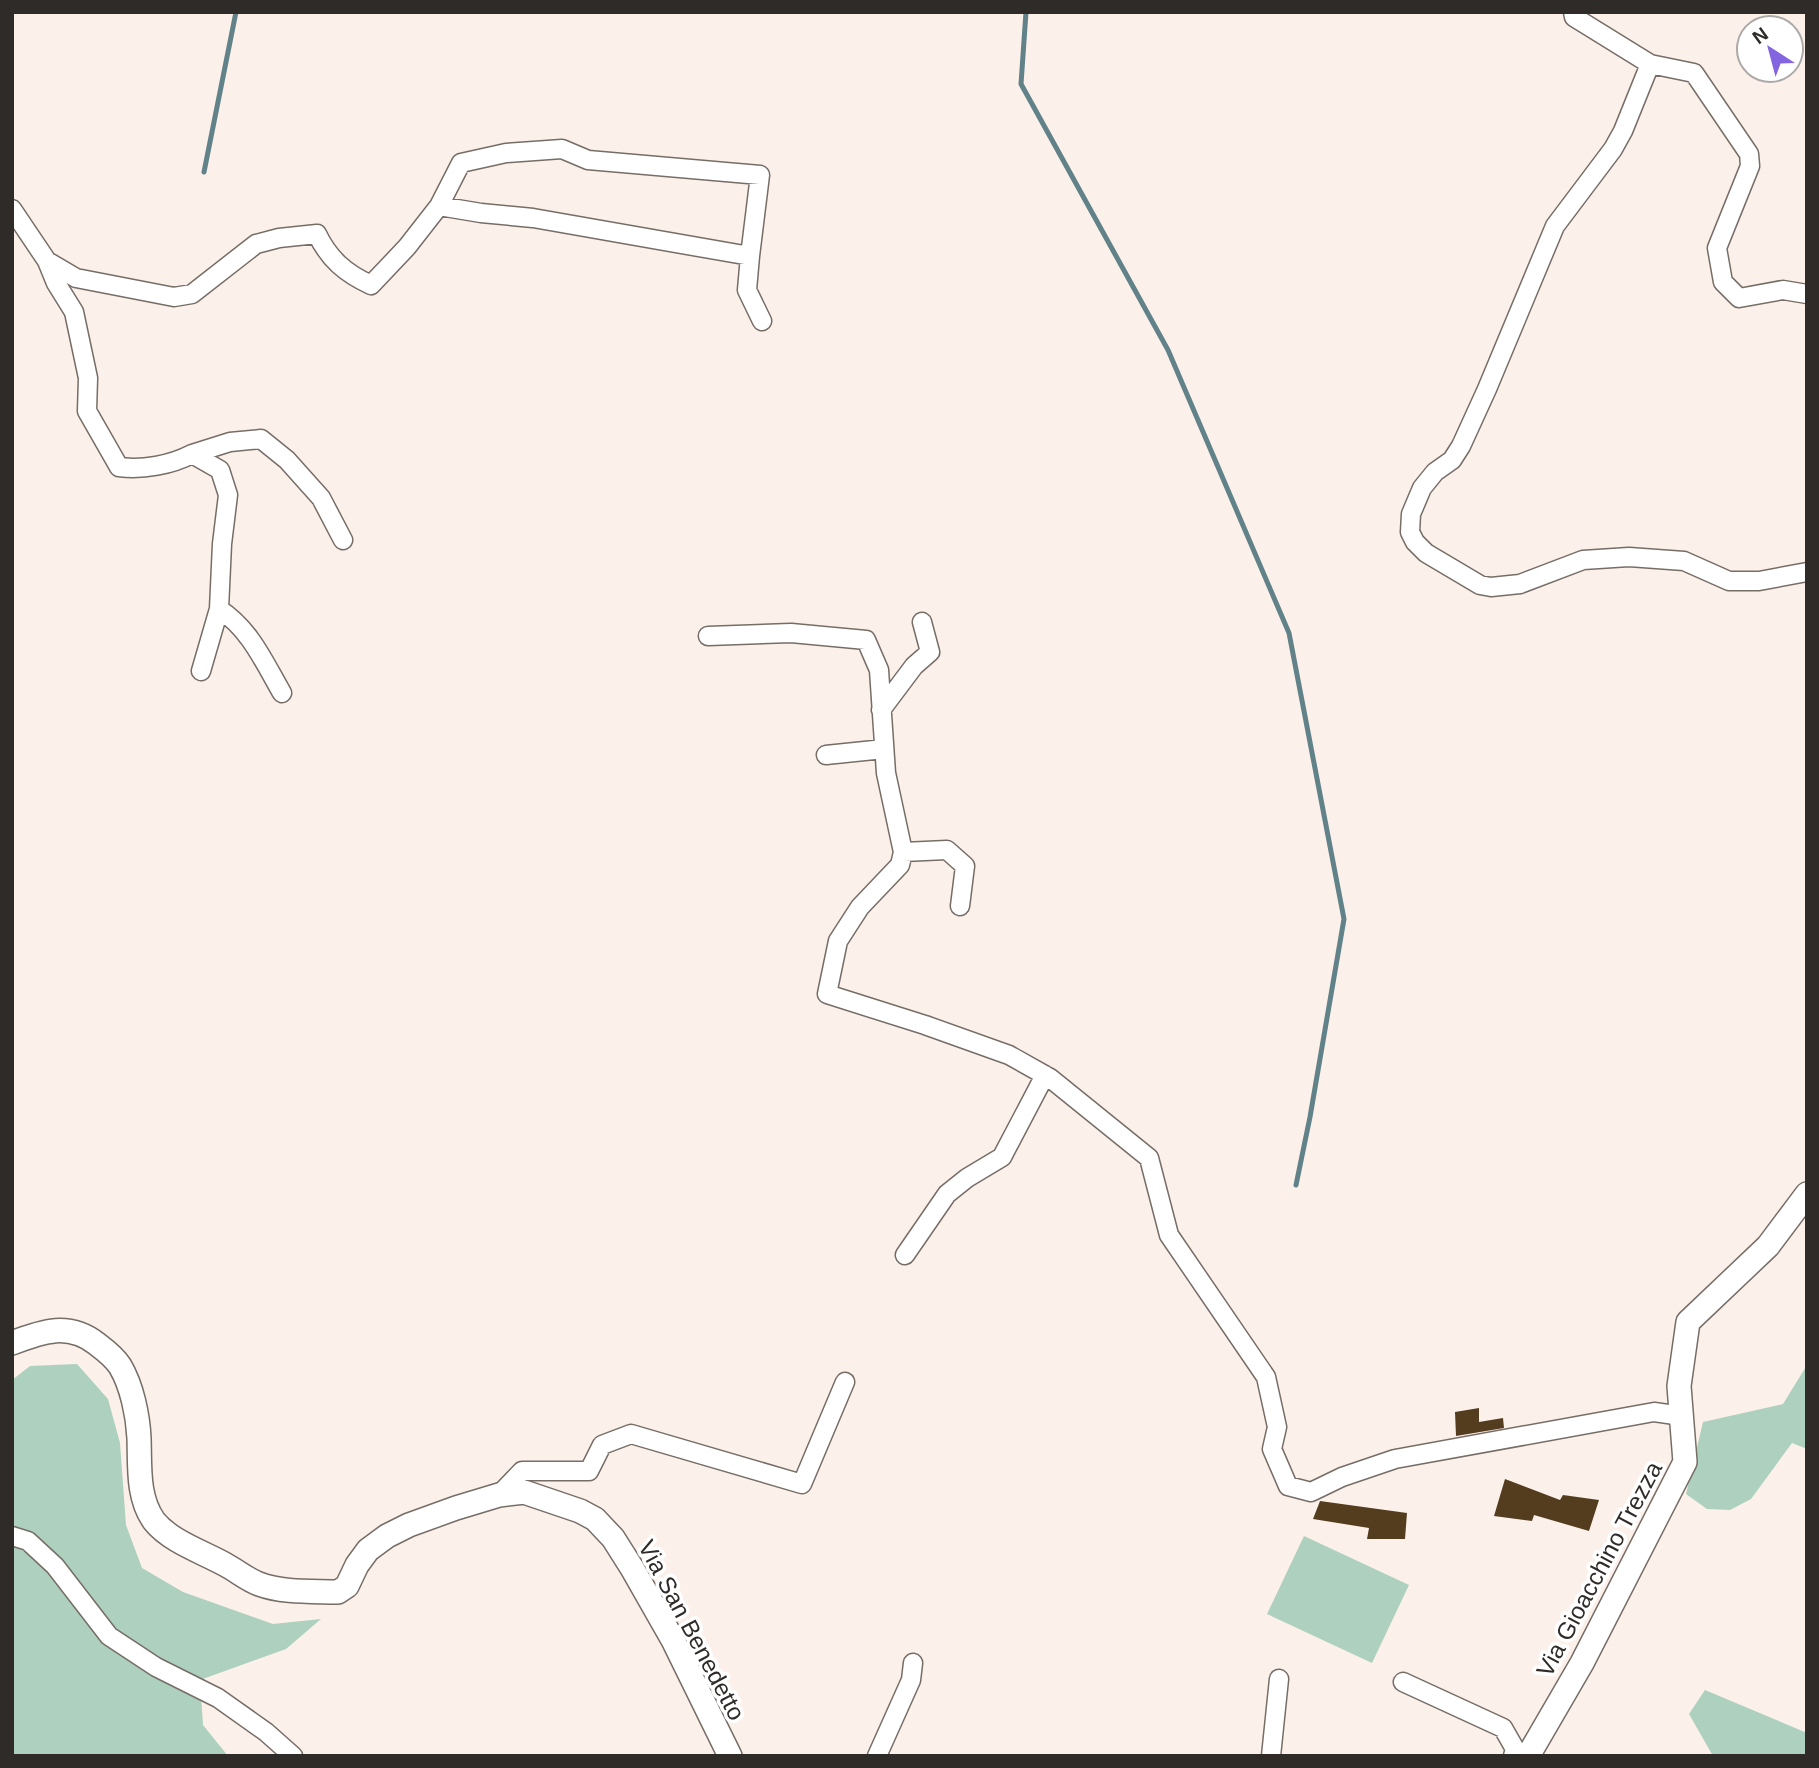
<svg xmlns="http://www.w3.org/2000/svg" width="1819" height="1768" font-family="Arial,sans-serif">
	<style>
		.green { fill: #add0bf }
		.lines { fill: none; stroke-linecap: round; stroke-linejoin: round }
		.stream { stroke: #618289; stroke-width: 5 }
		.building { fill: #543d1f }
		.minor-casing { stroke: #766d67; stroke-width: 21 }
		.tertiary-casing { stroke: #766d67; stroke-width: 26 }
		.minor { stroke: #fff; stroke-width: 18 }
		.tertiary { stroke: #fff; stroke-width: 23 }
		.labels { text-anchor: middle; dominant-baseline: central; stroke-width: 7; stroke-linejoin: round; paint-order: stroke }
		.street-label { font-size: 24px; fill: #2f2b29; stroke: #fff }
	</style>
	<rect width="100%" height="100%" fill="#fcf1ea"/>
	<path class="green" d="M77,1364L108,1399L120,1443L126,1525L142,1568L183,1592L273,1624L321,1619L286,1649L200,1680L203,1725L228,1756H12V1380L30,1366Z
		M1807,1365V1449L1792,1443L1751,1499L1730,1510L1707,1509L1686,1494L1703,1422L1783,1404Z
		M1304,1536L1409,1585L1372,1663L1267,1614Z
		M1705,1690L1807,1733V1756H1713L1689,1714Z"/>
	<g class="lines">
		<path class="stream" d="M1026,12L1021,84L1168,350L1289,633L1344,919L1310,1117L1296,1185
			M204,172L236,12"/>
	</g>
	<path class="building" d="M1479,1408V1422L1503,1418L1504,1428L1456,1436L1455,1412Z
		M1505,1479L1560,1500L1563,1495L1599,1500L1589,1531L1534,1515L1532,1521L1494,1516Z
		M1320,1501L1407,1513L1405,1539H1367L1369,1528L1313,1519Z"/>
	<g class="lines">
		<defs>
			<path id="minor" d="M1573,12L1574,17L1650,64L1694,73L1749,154L1750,166L1717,248L1723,282L1739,298L1783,290L1807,294
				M1650,64L1623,131L1613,149L1555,226L1487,389L1461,446L1452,460L1435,472L1422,488L1411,514L1410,532L1415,542L1426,553L1480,585L1491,587L1520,584L1583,560L1629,557L1684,561L1729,581H1759L1807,572
				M12,209L47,261L76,278L174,297L192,294L256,244L279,238L317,234C329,259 345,273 371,285L407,247L439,206L461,163L506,153L562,149L588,160L760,175L750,256L533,218L481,213L439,206
				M750,256L747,290L762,321
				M47,261L56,283L74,312L88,378L87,411L119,467C143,470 171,465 192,454L220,470L228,495L222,544L219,609L201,671
				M192,454L230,442L261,439L287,460L321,498L343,540
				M219,609C250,629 264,662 282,693
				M708,636L791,633L866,640L879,670L886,773L903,852L900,865L860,907L838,941L827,994L925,1025L1009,1055L1050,1078L1149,1158L1169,1235L1266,1377L1277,1427L1272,1449L1288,1486L1311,1492L1342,1477L1395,1459L1654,1412L1682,1416
				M881,710L914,666L930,652L922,622
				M826,755L884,749
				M903,852L947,850L965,866L960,906
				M905,1255L947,1194L967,1178L1002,1157L1045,1075
				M499,1495L522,1471H589L602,1445L631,1434L802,1484L845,1382
				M12,1536L28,1541L55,1566L109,1636L156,1667L218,1698L266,1732L293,1756
				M1403,1682L1503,1728L1515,1749L1513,1756
				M877,1756L911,1680L913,1663
				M1271,1756L1279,1679"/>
			<path id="tertiary" d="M12,1343C43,1331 69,1322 97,1344C105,1350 115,1358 120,1366C132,1386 138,1416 139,1438C140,1466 137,1497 154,1521C171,1542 203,1552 226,1565C237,1571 248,1580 259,1584C283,1593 313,1591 338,1592L347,1586L357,1565L368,1550L387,1536L409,1525L456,1508L499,1495L524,1492L580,1511L595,1519L613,1538L632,1568L673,1640L730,1756
				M1528,1756L1582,1663L1685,1462L1679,1386L1688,1322L1768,1246L1807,1194"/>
		</defs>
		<use href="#minor" class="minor-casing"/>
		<use href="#tertiary" class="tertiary-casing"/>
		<use href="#minor" class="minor"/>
		<use href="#tertiary" class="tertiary"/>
	</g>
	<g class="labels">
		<g class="street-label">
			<text transform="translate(1599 1569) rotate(-62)">Via Gioacchino Trezza</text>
			<text transform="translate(692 1630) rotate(62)">Via San Benedetto</text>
		</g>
	</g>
	<rect width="1819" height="1768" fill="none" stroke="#2f2b29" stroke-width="28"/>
	<g transform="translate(1770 49) rotate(324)"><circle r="33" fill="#ffffff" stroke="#acaaa9" stroke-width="2"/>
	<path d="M0-5L12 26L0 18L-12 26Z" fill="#8465e0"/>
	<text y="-10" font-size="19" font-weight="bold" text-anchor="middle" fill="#2f2b29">N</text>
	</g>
</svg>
